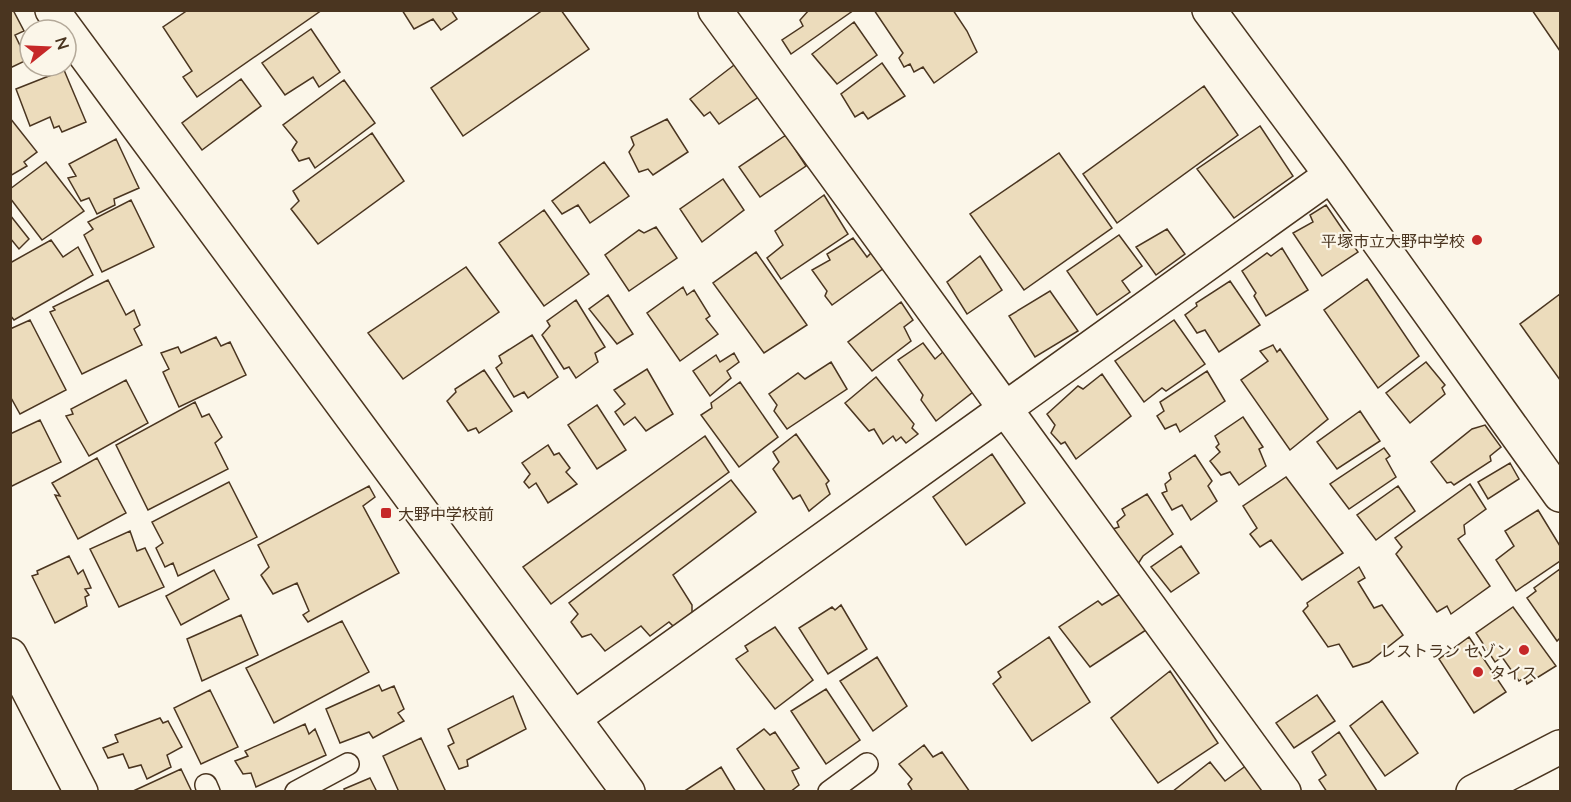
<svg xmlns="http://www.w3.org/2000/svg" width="1571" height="802" font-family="Lato,'Noto Sans JP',sans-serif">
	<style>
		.building { fill: #ecdcbc; stroke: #4a3520; stroke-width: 1.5 }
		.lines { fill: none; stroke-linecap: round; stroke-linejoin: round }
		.service-casing { stroke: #4a3520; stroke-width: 24 }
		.minor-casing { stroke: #4a3520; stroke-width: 36 }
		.tertiary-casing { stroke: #4a3520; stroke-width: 36 }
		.secondary-casing { stroke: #4a3520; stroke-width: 36 }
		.service { stroke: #fbf6e9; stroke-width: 21 }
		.minor { stroke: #fbf6e9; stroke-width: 33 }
		.tertiary { stroke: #fbf6e9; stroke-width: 33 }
		.secondary { stroke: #fbf6e9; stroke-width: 33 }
		.poi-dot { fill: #c62828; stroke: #fbf6e9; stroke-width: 2 }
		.labels { text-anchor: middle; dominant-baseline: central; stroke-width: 4.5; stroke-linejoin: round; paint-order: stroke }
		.poi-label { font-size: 16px; fill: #4a3520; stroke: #fbf6e9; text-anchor: end }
	</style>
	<rect width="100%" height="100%" fill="#fbf6e9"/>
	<path class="building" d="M10,10H13L24,31L15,35L27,60L10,68Z
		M188,10H322L197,97L183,77L192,71L163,27Z
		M402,10H451L457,19L441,30L433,19L414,29Z
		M543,10H561L589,49L463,136L431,88Z
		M809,10H854L791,54L782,40L803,26L800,20Z
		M874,10H953L967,31L977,52L934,83L923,67L914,72L910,64L904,67L899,58L903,53Z
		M1532,10H1560V51Z
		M854,22L877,55L837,84L812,54Z
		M311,29L340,72L319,87L313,77L285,95L262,63Z
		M738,62L760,96L719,124L710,112L704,116L690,99Z
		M882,63L905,96L868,119L863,112L855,117L841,94Z
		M64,70L86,122L62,132L59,126L54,128L50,117L30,126L16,89Z
		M241,79L261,106L202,150L182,123Z
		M344,80L375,123L315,168L309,158L299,161L292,150L297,142L283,125Z
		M1204,86L1238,135L1117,223L1083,174Z
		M10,118L37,152L24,162L27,166L10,176Z
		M667,119L688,152L653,175L648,169L639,172L629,152L634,145L631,137Z
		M1260,126L1293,176L1234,218L1197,169Z
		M372,133L404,181L318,244L291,209L299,201L293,191Z
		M786,135L806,166L760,197L739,167Z
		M116,139L139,188L114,199L115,205L97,214L89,198L81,201L68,178L76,176L69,164Z
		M1059,153L1112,228L1024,290L970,214Z
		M46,162L84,211L42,240L10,198V189Z
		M604,162L629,196L590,223L578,205L562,214L552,201Z
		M723,179L744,210L702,242L680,209Z
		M824,195L848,234L781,279L767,258L783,245L775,231Z
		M131,200L154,247L102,272L84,235L93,229L88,222Z
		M1326,205L1358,252L1322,276L1293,233L1313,222L1310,215Z
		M544,210L589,274L544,306L499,243Z
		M10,215L29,239L19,249L10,238Z
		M656,227L677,258L629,291L605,255L639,230L644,233Z
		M1167,229L1185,254L1156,275L1136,247Z
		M1119,235L1142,266L1122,281L1130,292L1097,315L1067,271Z
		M853,238L867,257L874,250L884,268L832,305L825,296L827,291L812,270L830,260L827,254Z
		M51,240L63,257L78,247L93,275L14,320L10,315V263Z
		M1282,248L1308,290L1266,316L1254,296L1256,293L1242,271L1267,253L1271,256Z
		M756,252L807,325L764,353L713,283Z
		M980,256L1002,290L967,314L947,282Z
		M466,267L499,312L403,379L368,333Z
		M1367,279L1419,356L1378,388L1324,310Z
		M108,280L126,315L134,310L140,325L134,329L142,345L82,374L50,312L55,310L53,307Z
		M1230,281L1260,325L1219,352L1205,330L1197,333L1185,315L1197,306L1196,303Z
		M683,287L687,295L694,290L710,316L706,319L718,334L680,361L647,313Z
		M1050,291L1078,331L1035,357L1009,316Z
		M1560,294V380L1520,324Z
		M608,295L633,334L617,344L589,309Z
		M576,300L605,347L595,353L598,362L576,378L569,367L564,369L542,335L550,326L547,321Z
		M901,302L913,320L904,327L911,341L872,371L848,342Z
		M30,320L66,390L20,414L10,396V329Z
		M1174,320L1205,364L1166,391L1162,388L1144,402L1115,361Z
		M532,335L558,377L528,398L524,392L514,397L496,368L502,363L499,356Z
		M216,337L221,346L230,342L246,375L179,407L163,372L169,369L161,353L178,347L181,353Z
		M923,343L935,359L944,351L973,392L936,421L921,400L923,395L898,360Z
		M1273,345L1277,352L1280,349L1328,419L1290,450L1241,380L1268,361L1260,351Z
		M734,353L739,362L727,371L731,378L710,396L693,371L716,355L720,362Z
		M831,362L847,389L787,429L774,411L777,405L769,394L798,373L805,379Z
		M1426,362L1445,385L1442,388L1445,394L1410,423L1386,393Z
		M647,369L673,414L646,431L635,417L624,425L615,412L625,404L614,390Z
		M484,370L512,411L479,433L476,428L468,431L447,401L456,392L455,389Z
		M1207,371L1225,401L1180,432L1176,424L1165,429L1157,416L1164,411L1160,402Z
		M1102,374L1131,416L1076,459L1065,442L1061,444L1051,433L1055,425L1047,414L1078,386L1083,389Z
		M876,377L914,424L912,428L918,434L906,443L901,437L896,441L893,436L883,444L874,429L869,431L845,403Z
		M126,380L148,423L89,456L66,416L73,414L71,409Z
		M740,382L778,437L739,467L701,415L712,408L711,403Z
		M195,402L202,417L209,414L222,437L215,443L228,469L148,510L116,445Z
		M597,405L626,450L597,469L568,425Z
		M1360,411L1380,441L1337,469L1317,442Z
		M1243,417L1263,447L1259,449L1266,466L1239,485L1230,472L1221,475L1210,461L1220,452L1216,447L1219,444L1215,436Z
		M40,420L61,462L10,487V434Z
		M1485,425L1501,447L1490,456L1491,461L1454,485L1451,482L1447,483L1431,462L1472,429Z
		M796,434L829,481L826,484L830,494L809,511L800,495L793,499L773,469L779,462L773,452Z
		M705,436L729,472L551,604L523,567Z
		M548,445L554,455L559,453L570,468L566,472L577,484L548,503L536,483L529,488L524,482L530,474L522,463Z
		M1384,448L1390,456L1386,459L1396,477L1349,509L1330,484Z
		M992,454L1025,503L966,545L933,497Z
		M1195,455L1212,481L1208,486L1217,501L1191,520L1182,505L1172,510L1162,493L1167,491L1165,484L1171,479L1169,473Z
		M97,458L126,513L78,539L55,495L60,496L52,483Z
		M1510,463L1519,479L1488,499L1478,482Z
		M1286,477L1343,553L1302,580L1271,540L1260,547L1250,534L1257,528L1243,506Z
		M731,480L756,512L673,575L692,605V613L674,627L669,622L650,636L641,626L605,651L591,634L582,637L571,622L578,614L569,603Z
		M229,482L257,537L178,576L173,563L165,567L156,548L163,543L152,522Z
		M1470,484L1486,509L1464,525L1465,534L1458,539L1490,586L1451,614L1447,606L1437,612L1396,554L1402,547L1395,538Z
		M369,486L375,497L363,506L399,573L308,622L303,615L309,611L297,583L273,594L261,575L269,567L258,545Z
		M1398,486L1415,511L1376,540L1357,515Z
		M1147,494L1173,534L1143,556L1138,564L1113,529L1119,527L1117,522L1125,515L1122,509Z
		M1538,510L1560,546V561L1516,591L1496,560L1514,546L1505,531Z
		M130,531L137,551L145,548L164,587L119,607L90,549Z
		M1181,546L1199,573L1171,592L1151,567Z
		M69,556L78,574L83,570L91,588L85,589L89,595L85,597L87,606L55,623L32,576L38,574L37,571Z
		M1359,567L1365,578L1358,582L1374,608L1382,605L1403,635L1369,662L1353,667L1339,644L1328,647L1303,611L1308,606L1307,603Z
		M1560,569V638L1557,641L1527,598L1536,591L1534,588Z
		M214,570L229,599L181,625L166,596Z
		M1120,594L1146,630L1090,667L1059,627L1098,601L1102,605Z
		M841,605L867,649L828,674L799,628L832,607L835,610Z
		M1513,607L1556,666L1527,684L1525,677L1519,681L1502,657L1495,662L1476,633Z
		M241,615L258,655L202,681L187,639Z
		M342,621L369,672L274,723L246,668Z
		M775,627L813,680L775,709L736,659L748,651L745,646Z
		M1049,637L1090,702L1032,741L993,684L1001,677L998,672Z
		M1469,637L1506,692L1474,713L1439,659Z
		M877,657L907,706L873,731L840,681Z
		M1170,671L1218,743L1158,783L1111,718Z
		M379,685L382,691L394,686L404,709L398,713L404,721L373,738L369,732L340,743L326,709Z
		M826,689L860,740L826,764L791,711Z
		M210,690L238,747L201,764L174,708Z
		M1317,695L1335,721L1294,748L1276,723Z
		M513,696L526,729L467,760L468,766L459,769L448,746L454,743L448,729Z
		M1382,701L1418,753L1385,776L1350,726Z
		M160,718L163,723L168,721L182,747L167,755L171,767L147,779L141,765L129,768L123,754L108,758L103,748L118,742L115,735Z
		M305,724L309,734L315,729L326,755L256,787L251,773L243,774L235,761L248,756L245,751Z
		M764,729L770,735L775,732L799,768L792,771L799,785L790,792H766L737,749Z
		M1339,732L1377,791L1376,792H1327L1319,780L1326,775L1312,752Z
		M421,738L446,792H399L383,756Z
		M924,745L933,757L942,752L970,792H913L908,784L912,779L899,764Z
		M1210,762L1225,781L1247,765L1265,792H1172Z
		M721,767L736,792H683Z
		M181,769L192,792H131Z
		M370,778L377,792H345L344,789Z"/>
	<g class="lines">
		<defs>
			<path id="service" d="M206,785L209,792
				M296,792L348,764
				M829,792L867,764"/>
			<path id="minor" d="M715,10L1284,792
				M1209,10L1331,175L1560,495
				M10,655L81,792
				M574,718L1331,175"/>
			<path id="tertiary" d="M52,10L628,792"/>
			<path id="secondary" d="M1473,792L1560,747"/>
		</defs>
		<use href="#service" class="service-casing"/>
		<use href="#minor" class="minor-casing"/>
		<use href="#tertiary" class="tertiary-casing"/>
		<use href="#secondary" class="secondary-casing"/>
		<use href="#service" class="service"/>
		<use href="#minor" class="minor"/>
		<use href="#tertiary" class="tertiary"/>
		<use href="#secondary" class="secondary"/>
	</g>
	<g class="poi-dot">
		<circle cx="1477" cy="240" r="6"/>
		<rect x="380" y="507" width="12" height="12" rx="3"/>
		<circle cx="1524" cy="650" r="6"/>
		<circle cx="1478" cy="672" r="6"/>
	</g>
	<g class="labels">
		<g class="poi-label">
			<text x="1465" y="240">平塚市立大野中学校</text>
			<text x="398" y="513" text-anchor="start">大野中学校前</text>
			<text x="1512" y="650">レストラン セゾン</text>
			<text x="1490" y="672" text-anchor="start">タイス</text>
		</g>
	</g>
	<rect width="1571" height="802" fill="none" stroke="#4a3520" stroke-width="24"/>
	<g transform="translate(48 48) rotate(72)"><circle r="28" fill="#fbf6e9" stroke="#b4a999" stroke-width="1.5"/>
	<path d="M0-4.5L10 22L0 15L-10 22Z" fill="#c62828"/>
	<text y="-9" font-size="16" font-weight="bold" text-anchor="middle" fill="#4a3520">N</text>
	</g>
</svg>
